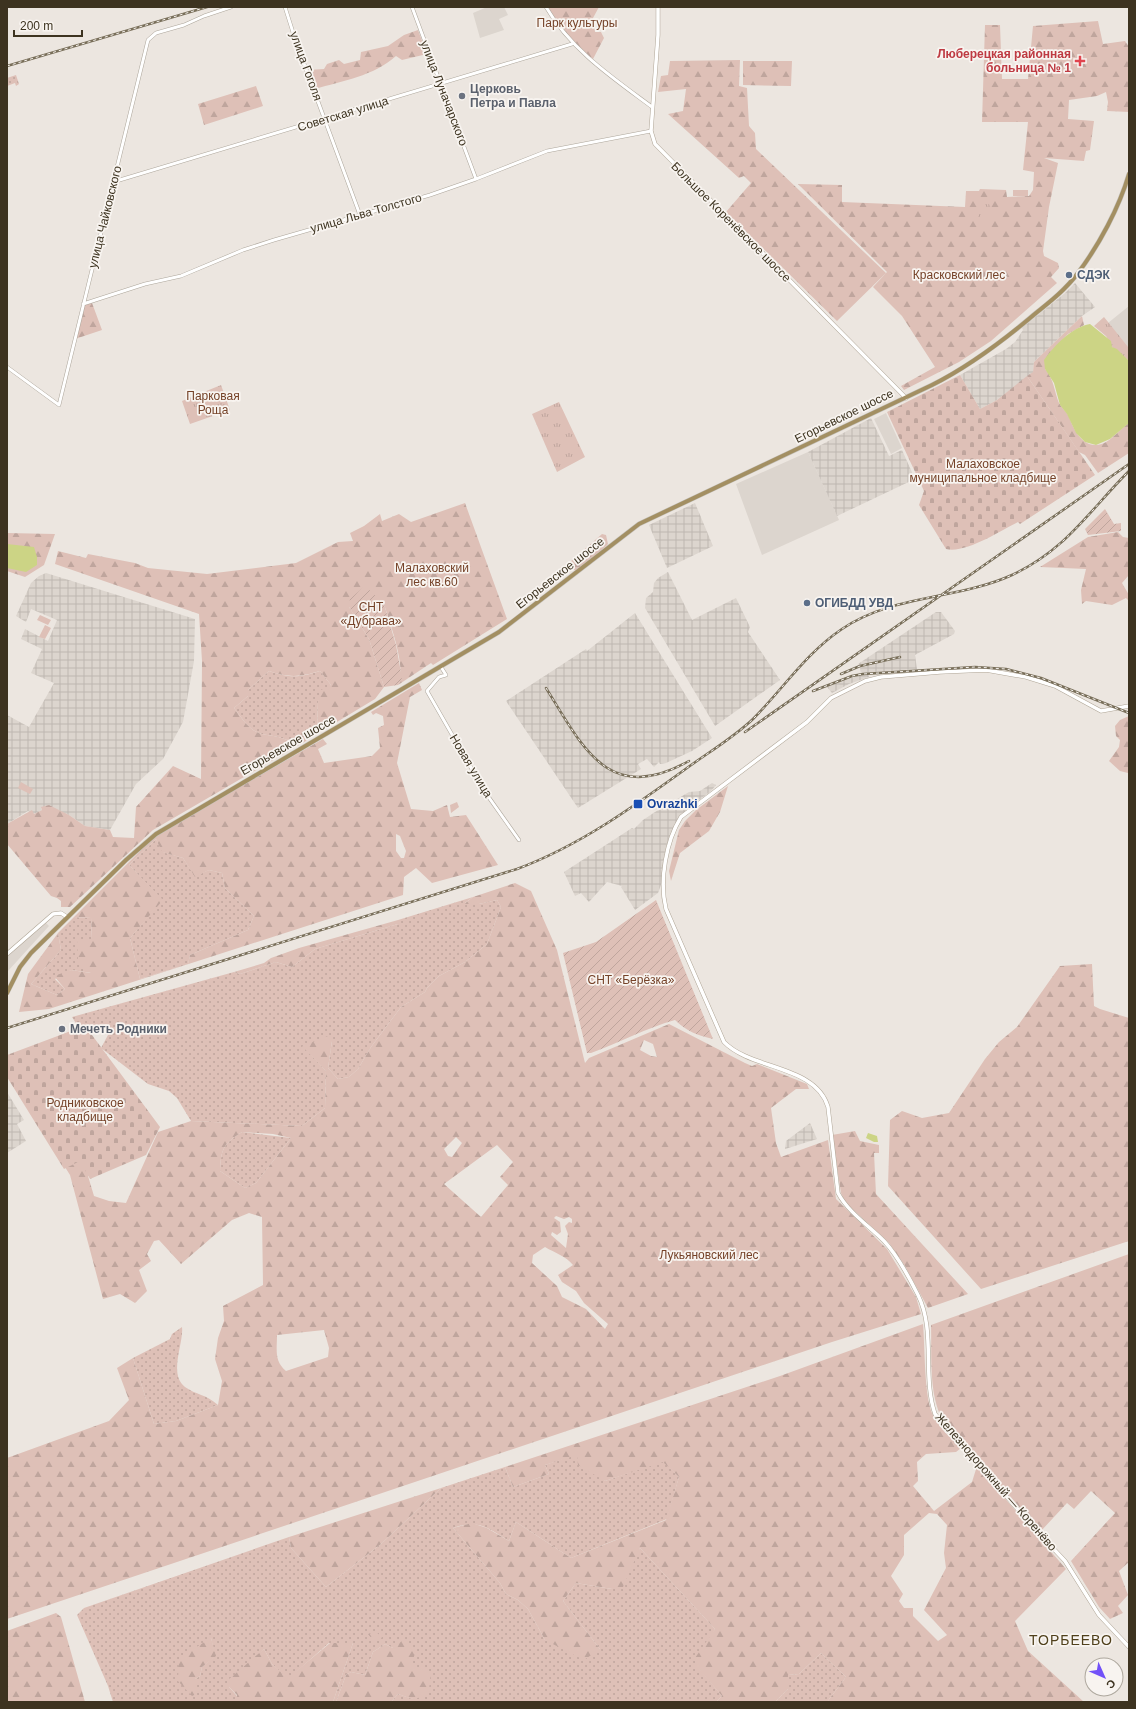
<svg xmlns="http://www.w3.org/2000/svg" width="1136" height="1709" font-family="Arial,sans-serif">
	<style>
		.built { fill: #dcd5ce }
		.industrial { fill: url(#industrial-grid) }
		.grass { fill: url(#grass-dots); fill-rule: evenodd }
		.forest { fill: url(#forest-firs); fill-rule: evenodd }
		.cemetery { fill: url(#cemetery-stones) }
		.park { fill: url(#park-tufts) }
		.garden { fill: url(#garden-furrows) }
		.pitch { fill: #dec0b7 }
		.water { fill: #ccd485 }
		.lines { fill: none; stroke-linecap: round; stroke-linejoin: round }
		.tertiary-casing { stroke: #ada69b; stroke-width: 4 }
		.secondary-casing { stroke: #afa596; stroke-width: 4.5 }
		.primary-casing { stroke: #c5c2bc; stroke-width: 5 }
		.tertiary { stroke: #fff; stroke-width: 3 }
		.secondary { stroke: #fff; stroke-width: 3.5 }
		.primary { stroke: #a38f62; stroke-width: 4 }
		.rail-casing { stroke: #796f5a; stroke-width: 2.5 }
		.rail { stroke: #f8f4f0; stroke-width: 1; stroke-dasharray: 3; stroke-linecap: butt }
		.health-dot { fill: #e0444e; stroke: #f8f4f0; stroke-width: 1.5 }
		.worship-dot { fill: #6b7280; stroke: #f8f4f0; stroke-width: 1.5 }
		.service-dot { fill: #5c6f8a; stroke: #f8f4f0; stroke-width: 1.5 }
		.transit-dot { fill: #1a4fb4; stroke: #f8f4f0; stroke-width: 1.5 }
		.labels { text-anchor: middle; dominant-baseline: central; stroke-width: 3.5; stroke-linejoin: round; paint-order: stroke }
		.park-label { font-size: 12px; fill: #754228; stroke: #f8f4f0 }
		.health-label { font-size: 12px; font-weight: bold; fill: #be3a42; stroke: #f8f4f0; text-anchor: end }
		.street-label { font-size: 12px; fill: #3d3320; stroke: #f8f4f0 }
		.worship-label { font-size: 12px; font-weight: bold; fill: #5b616d; stroke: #f8f4f0; text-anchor: start }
		.service-label { font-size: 12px; font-weight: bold; fill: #4e5e75; stroke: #f8f4f0; text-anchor: start }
		.transit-label { font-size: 12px; font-weight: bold; fill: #164399; stroke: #f8f4f0; text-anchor: start }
		.quarter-label { font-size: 14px; letter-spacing: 1px; fill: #50401b; stroke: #f8f4f0 }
	</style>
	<defs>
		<pattern id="industrial-grid" width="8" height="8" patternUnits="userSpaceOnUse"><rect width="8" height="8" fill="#dcd5ce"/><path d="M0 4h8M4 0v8" fill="none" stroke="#beb7b1"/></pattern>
		<pattern id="grass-dots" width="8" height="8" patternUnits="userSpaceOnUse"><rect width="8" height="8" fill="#dec0b7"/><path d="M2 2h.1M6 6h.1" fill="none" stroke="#bfa59d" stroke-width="1.8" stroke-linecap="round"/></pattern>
		<pattern id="forest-firs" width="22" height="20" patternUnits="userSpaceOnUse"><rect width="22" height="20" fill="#dec0b7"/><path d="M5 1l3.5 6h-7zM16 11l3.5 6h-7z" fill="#bfa59d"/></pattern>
		<pattern id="cemetery-stones" width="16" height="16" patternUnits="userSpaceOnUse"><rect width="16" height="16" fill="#dec0b7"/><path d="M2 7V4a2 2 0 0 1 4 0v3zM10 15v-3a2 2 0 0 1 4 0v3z" fill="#bfa59d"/></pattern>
		<pattern id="park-tufts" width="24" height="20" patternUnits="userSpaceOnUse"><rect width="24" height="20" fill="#dec0b7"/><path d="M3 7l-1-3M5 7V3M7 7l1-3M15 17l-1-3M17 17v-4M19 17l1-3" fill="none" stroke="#bfa59d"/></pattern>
		<pattern id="garden-furrows" width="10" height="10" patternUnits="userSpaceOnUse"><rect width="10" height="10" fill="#dec0b7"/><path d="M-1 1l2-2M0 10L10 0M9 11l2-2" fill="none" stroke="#bfa59d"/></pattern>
	</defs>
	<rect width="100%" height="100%" fill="#ece6e0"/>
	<path class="built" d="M487,7H504L508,15L499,19L504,30L480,38L473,13Z
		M1129,306V348L1108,323Z
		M886,413L902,448L891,454L874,419Z
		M808,452L839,520L762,555L736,484Z
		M45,922L49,926L8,971L7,957Z"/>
	<path class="industrial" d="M1075,283L1095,307L1082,316L1034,362L1033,373L997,400L980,409L960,375L1006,349L1015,342L1023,330L1022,328L1065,293Z
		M871,418L889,456L902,450L915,479L837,516L808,452Z
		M695,503L713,546L667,568L649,525Z
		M668,572L692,620L736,598L750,627L748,632L780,680L715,726L645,608L646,598L653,592L654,583L658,578Z
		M46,573L195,619L194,661L183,722L163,759L136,784L110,830L85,826L69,815L41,808L42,810L34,814L28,811L7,824V715L29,727L54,683L31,673L42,649L21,639L25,629L48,641L57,620L31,609L26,622L16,616L31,583L39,576Z
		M936,612H941L955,631L954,634L915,655L917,669L861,673L860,666L858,664Z
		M635,613L712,738L692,751L666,763L660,764L659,762L654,767L647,759L638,764L641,769L578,808L506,701L586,649L587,651Z
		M868,674L869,677L849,684L832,693L827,687L842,680Z
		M712,783L716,785L711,791L691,806H685L687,810L674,825L663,867L661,885L658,893L635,910L621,887L622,886L607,882L589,902L581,893L575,896L564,872L632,828L634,829L643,820L655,812L689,792L700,791Z
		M7,1092L24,1120L17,1124L26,1141L7,1153Z
		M810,1123L817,1139L785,1149L786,1141Z"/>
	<path class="grass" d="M16,75L19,84L16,86L15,83L7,86V78Z
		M269,671C290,678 298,678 320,671L331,685L318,701L317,734L311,738L305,735L287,740C278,736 272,736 262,734C249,731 242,718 234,708L248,696V690Z
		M156,839L163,852L183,858L195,876L209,870L222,873L225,888L254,916L248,930L190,955L188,964L140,979L130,938L162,900L129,865Z
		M473,897L465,903L479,904L497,900L501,907L487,944L465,962L439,976L427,988L425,992L401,1007L371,1047L358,1069L349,1077L338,1079L328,1068L332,1041L303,1046L326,1071L325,1108L302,1126L191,1121L177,1098L169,1091L148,1084L101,1048L108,1035L77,1025L72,1017L234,972L240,974L276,962L292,967L315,949L398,924V920Z
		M74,917L91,918L92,939H77L92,973L71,970L55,979L65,989L57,995L31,984L61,950L58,933Z
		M242,1132L291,1138L256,1183L245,1188L220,1171C221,1149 223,1144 242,1132Z
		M182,1327C184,1343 168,1374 185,1387C196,1395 206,1394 218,1405L176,1421L154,1424L133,1358L170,1339L172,1334Z
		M577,1454L605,1481L663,1461L679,1477L667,1519L571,1558L516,1522L509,1541C487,1528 479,1519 453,1528L500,1583L506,1594L518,1600L528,1609L545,1640L600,1649L563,1601L576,1583L612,1589L640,1548L715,1629L697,1666L722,1696L716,1702H391L398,1694L413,1699L411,1665L393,1648L385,1644L373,1652L365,1675L351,1672L346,1675L336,1702H333L353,1643H329L288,1679L272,1664L264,1649L229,1687L237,1696V1702H113L108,1686L77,1615L84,1608L289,1537L291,1548L326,1587L381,1544L441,1488L505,1467L513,1487L549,1474L545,1465ZM211,1638L215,1656L202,1667L200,1676L195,1679Z
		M821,1653L846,1677L827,1702H775L788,1689V1675L799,1674Z"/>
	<path class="forest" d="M547,7H599L593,18L595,32H601L604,38L593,59C570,41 563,32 547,7Z
		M1098,21L1103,44L1125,41L1129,47V112L1107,111L1108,102L1106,92L1097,96L1069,100L1068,119L1094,121L1090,150L1086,151L1084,161L1044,158L1058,163L1049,207L1043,251L1044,256L1058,263L1059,268L1051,277L1057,283L991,341L959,362L904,390L901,386L935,367L902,316L873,287L887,272L798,184L842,185V202L965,207L966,191H979L980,189L1006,190L1007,197L1029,196L1033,190L1034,172L1023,170L1028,122H982L985,25H1000L1002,79H1028L1033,26Z
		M418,30L427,54L402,60L396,56C374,76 342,81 315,89L308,70L324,69L327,64L339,60L344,64L360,60L361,52L388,46L404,35Z
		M740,60L739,86L747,88L749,126L755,133L756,149L886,273L837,321L726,212L751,183L744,176L739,178L668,114L683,111L686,89L658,92L661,76L668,75L670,61Z
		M743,61H792L791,86L743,85Z
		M256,86L263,106L204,125L198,104Z
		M92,303L102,330L75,339L84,305Z
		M1082,316L1084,325L1068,334L1049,354L1045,369C1054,379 1054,391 1059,403C1061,407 1065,410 1068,415C1074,429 1082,450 1102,444C1112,440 1120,429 1129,423V453L1098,473L1085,455L1079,452L1027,376L1033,372L1034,362Z
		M465,503L507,619L433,665L431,663L398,685C407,668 390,624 384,604L349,607L369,639L384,687L375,699L317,734L318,701L321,690L331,685L320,671C300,677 289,678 269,671L248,690V696L234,708C242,718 249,731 262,734C272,736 278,736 287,740L305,735L311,738L153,830L70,907H61V901L57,898L51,896L7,844V824L32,810L34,814L42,810L41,807L49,805L69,815L85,826L110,830L113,837L134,838L136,807L173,766L201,779L202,661L199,614L55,564L58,551L86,558L88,554L135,563L148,568L207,574L296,563L338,542L353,541L350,533L364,526L380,514L382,521L399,514L411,522Z
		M1118,532L1123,537L1129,538V575L1122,583L1129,595V601L1126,598L1112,605L1086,601L1082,604L1081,590L1086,569L1040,567L1088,537Z
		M7,533L55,534L44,565L25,577L7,571Z
		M602,534L606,535L608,544L603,549L578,570H569L560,575L558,573L560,568L570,562Z
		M419,683L422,690L410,697L397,763L411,809L433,811L447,805L450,817L466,815L498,865L432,883L416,868L404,877L403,895L49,1009L19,1012L28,974L58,933L61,950L31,984L57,995L65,989L54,976L71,970L91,973L78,960L77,939H92L91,918L74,917L156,835L323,739L327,744L318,749L324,763L372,756L380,748L378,728L384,725L383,716L376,713L373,715L371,712ZM396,834L400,836L406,851L404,858H401L396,851ZM156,839L162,852L183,858L195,877L209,870L222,873L225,888L254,916L248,930L190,955L188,964L140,979L130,938L163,900L129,865Z
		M1129,716V772L1128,773L1120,771L1109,761L1119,747L1120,740L1116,736L1115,726L1120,720Z
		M728,786L720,812L709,831L680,853L671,881L669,871L679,830L685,821L696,810Z
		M515,883L531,891L557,950L585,1063L589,1058L669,1024L745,1063L752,1066L757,1064L807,1084L809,1089H796L771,1108L776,1143L781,1157L828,1140L836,1199L887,1249L916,1297L921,1314L832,1342L7,1619V1458L109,1421L129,1400L117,1368L133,1358L154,1424L176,1421L218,1405L222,1381L215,1359L218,1338L224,1321L223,1306L263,1285L262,1217L249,1213L232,1220L181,1264L159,1240L154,1241L147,1254L151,1261L139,1270L147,1291L135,1303L120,1294L103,1299L70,1175L7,1075V1058L78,1028L81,1036L83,1154L105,1166L88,1176L94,1196L109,1201L126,1203L158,1132L191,1121L302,1126L325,1108L326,1071L302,1046L328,1036L332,1041L328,1068L338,1079L349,1077L358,1069L371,1047L401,1007L425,992L427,988L439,976L465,962L487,944L501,907L497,900L479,904H464L473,897ZM644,1040L653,1044L657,1057L651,1056L640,1050ZM242,1132L273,1134L291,1138L256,1183L245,1188L220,1171C221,1149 223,1144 242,1132ZM456,1137L462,1143L452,1157L448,1156L444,1149ZM497,1145L513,1162L500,1177L508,1185L481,1217L444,1184ZM556,1216L564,1219L569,1217L572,1219V1223L569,1222L565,1226L568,1234L566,1248L551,1235L552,1232L557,1235L561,1232L560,1222L554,1218ZM545,1247C555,1253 566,1256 573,1265L558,1275L562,1282L576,1291L584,1303L608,1324L605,1329L586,1309L562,1297L557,1286L532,1263L533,1255ZM324,1330L329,1348L328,1357L286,1371C274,1361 277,1350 277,1335Z
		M398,920V924L315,949L292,967L276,962L240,974L234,972L264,963L271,958L299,948Z
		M1092,964L1094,1006L1100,1009L1129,1018V1241L981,1289L888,1186L890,1120L902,1111L922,1118L949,1113L985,1059L999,1042L1017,1027L1060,966Z
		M855,1131L860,1141L879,1145V1153H874L876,1194L968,1294L928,1308L905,1266L889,1243L845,1202L841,1193L832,1135Z
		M1129,1254V1562L1119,1571L1128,1595L1118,1606L1123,1613L1110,1619L1099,1607L1071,1561L1115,1513L1091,1491L1074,1509L1067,1503L1041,1531L1036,1526L944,1422C928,1397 932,1354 931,1325Z
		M923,1324C925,1346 924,1398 933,1415C939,1428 951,1438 961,1448L956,1452L926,1454L917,1462L918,1481L913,1486L934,1511L972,1482L977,1466L1066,1569L1015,1621L1028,1651L1084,1702H827L846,1677L821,1653L799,1674L788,1675V1689L775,1702H716L722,1696L696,1666L695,1658L715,1629L640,1548L623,1587L612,1589L576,1583L563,1601L600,1649L584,1660L545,1640L528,1609L518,1600L506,1594L500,1583L453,1528L472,1523L487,1528L509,1541L516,1522L571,1558L666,1520L679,1477L663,1462L605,1481L578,1465L577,1455L545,1465L549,1474L513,1487L505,1467L780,1376ZM929,1513L937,1514L947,1525L944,1553L946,1568L924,1610L947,1635L938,1641L913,1616V1608H904L899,1601L903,1594L891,1576L904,1555V1535Z
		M441,1488L381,1544L326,1587L291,1548L289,1537Z
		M56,1613L61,1617L85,1702H7V1631Z
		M376,1632L382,1637L379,1640L374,1641L368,1634Z
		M211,1638L216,1656L202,1667L200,1676L195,1679L196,1694L192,1696L178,1681L179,1658Z
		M403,1640L409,1643L416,1651L411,1665L431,1672L428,1696L412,1699L398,1694L391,1702H336L346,1675L351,1672L365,1675L373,1652L385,1644L393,1648Z
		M330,1643H353L333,1702H237V1695L229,1687L228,1680L264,1649L272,1664L288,1678Z"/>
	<path class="cemetery" d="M960,375L980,409L997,400L1027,376L1095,475L1020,524L1018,522C1000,531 965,554 946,549L919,505L924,491L887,412Z
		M79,1028L86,1029L92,1035L160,1127L146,1155L90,1179L80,1161L64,1169L7,1077V1055Z"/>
	<path class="park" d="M978,203L989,204L992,210L991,221L978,223Z
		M1104,317L1129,348V361L1112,347L1106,336L1094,326Z
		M221,385L230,410L190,424L182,401Z
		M559,402L585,457L557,472L532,414Z"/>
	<path class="garden" d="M1105,509L1114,524L1121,523V531L1088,535L1085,529Z
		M365,586L384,604L396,645L402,678L398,685L384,687L369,639L349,607L350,599Z
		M656,900L713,1039C697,1035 686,1031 675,1020C646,1028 619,1043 591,1053H587L563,953L596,942Z"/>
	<path class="pitch" d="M1013,190H1028V196H1013Z
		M40,615L51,620L48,625L37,620Z
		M45,625L51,628L45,639L39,637Z
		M21,782L33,789L30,794L18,788Z
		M457,802L459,807L451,813L450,805Z"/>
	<path class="water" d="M1090,324L1111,341L1112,347L1117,349L1129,361V423L1110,439L1096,445L1085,442L1076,433L1067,414L1060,405L1054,383L1045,369L1044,360C1055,345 1072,327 1090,324Z
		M7,544L34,547L37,557V565L26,572L7,568Z
		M868,1133L877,1136L878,1142H874L866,1138Z"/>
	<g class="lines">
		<defs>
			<path id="tertiary" d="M285,7L296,42L360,215
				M412,7L476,179
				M546,7C571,50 613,78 652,107
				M113,182L572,44
				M83,304L145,284L181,276L243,250L274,240L430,195L476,179L547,151L651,131
				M7,367L59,405L148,40L156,33L184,25L204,16L231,7
				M441,667L446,675L439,677L427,691L485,792L519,840"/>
			<path id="secondary" d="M658,7V35L651,131L655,144L906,398
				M1129,706L1101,711L1055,686L1026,677L986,670L940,672L881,677L865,681L831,698L807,722L681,817C666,841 659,881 666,909L724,1042C751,1070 816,1065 828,1107L838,1193C848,1212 869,1226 884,1241C898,1256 909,1277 918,1295C936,1331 922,1376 935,1414L1034,1528L1065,1561L1099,1615L1129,1647
				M7,954L53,914L61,913L67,917"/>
			<path id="primary" d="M7,993L20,967L31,953L126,860L156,834L499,632L639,524L932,385C970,366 1003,341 1036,313C1051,301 1066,289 1078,273C1099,245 1119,208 1129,174"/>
		</defs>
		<use href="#tertiary" class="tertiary-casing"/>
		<use href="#secondary" class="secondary-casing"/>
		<use href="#primary" class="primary-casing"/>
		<use href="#tertiary" class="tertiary"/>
		<use href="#secondary" class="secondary"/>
		<use href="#primary" class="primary"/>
		<defs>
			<path id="rail" d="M7,66L207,7
				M841,674L860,666L900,657
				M546,688C583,747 608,806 689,761
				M813,691L852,676L863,674L975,667L1006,669L1041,678L1129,713
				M745,732L1129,464
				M7,1028L517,869C579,846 633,807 687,768C709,752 733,738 753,719C783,689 806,653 842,629C894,594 957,600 1012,575C1066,550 1089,511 1129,471"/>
		</defs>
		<use href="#rail" class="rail-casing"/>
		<use href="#rail" class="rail"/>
	</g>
	<path class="health-dot" d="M1078 55h4v4h4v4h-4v4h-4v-4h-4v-4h4z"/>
	<g class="worship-dot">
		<circle cx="462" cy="96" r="4"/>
		<circle cx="62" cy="1029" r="4"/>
	</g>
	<g class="service-dot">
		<circle cx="1069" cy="275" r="4"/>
		<circle cx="807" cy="603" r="4"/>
	</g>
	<rect class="transit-dot" x="633" y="799" width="10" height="10" rx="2"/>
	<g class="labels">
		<g class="park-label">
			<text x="577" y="23">Парк культуры</text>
			<text x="959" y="275">Красковский лес</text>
			<text x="213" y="396">Парковая<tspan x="213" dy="14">Роща</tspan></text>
			<text x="983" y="464">Малаховское<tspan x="983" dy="14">муниципальное кладбище</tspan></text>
			<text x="432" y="568">Малаховский<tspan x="432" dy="14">лес кв.60</tspan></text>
			<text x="371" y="607">СНТ<tspan x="371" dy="14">«Дубрава»</tspan></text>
			<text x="631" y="980">СНТ «Берёзка»</text>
			<text x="85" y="1103">Родниковское<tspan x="85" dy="14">кладбище</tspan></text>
			<text x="709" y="1255">Лукьяновский лес</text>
		</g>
		<g class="health-label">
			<text x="1071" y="54">Люберецкая районная<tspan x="1071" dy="14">больница № 1</tspan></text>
		</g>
		<g class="street-label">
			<text transform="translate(306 66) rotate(70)">улица Гоголя</text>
			<text transform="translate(444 93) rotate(69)">улица Луначарского</text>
			<text transform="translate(343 114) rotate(-17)">Советская улица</text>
			<text transform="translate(366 213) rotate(-16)">улица Льва Толстого</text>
			<text transform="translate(105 217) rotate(-76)">улица Чайковского</text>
			<text transform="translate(731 222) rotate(45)">Большое Коренёвское шоссе</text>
			<text transform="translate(844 416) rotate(-26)">Егорьевское шоссе</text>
			<text transform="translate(560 573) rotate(-38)">Егорьевское шоссе</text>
			<text transform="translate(288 745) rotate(-30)">Егорьевское шоссе</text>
			<text transform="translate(471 766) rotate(59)">Новая улица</text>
			<text transform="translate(996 1482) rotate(49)">Железнодорожный — Коренёво</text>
		</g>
		<g class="worship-label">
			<text x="470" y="89">Церковь<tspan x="470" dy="14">Петра и Павла</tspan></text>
			<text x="70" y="1029">Мечеть Родники</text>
		</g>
		<g class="service-label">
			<text x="1077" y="275">СДЭК</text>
			<text x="815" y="603">ОГИБДД УВД</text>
		</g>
		<g class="transit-label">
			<text x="647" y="804">Ovrazhki</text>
		</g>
		<g class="quarter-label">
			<text x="1071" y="1640">ТОРБЕЕВО</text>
		</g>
	</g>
	<rect width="1136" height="1709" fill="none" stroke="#3d3320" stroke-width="16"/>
	<g transform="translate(1104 1677) rotate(135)"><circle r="19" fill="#f8f4f0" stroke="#ada79d"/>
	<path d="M0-3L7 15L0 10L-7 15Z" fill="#7251f8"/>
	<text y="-6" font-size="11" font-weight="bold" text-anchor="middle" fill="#3d3320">С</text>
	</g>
	<path d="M14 30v6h68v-6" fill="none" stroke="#3d3320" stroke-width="2"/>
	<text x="20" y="30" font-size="12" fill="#3d3320" stroke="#f8f4f0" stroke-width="3" paint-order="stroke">200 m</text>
</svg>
